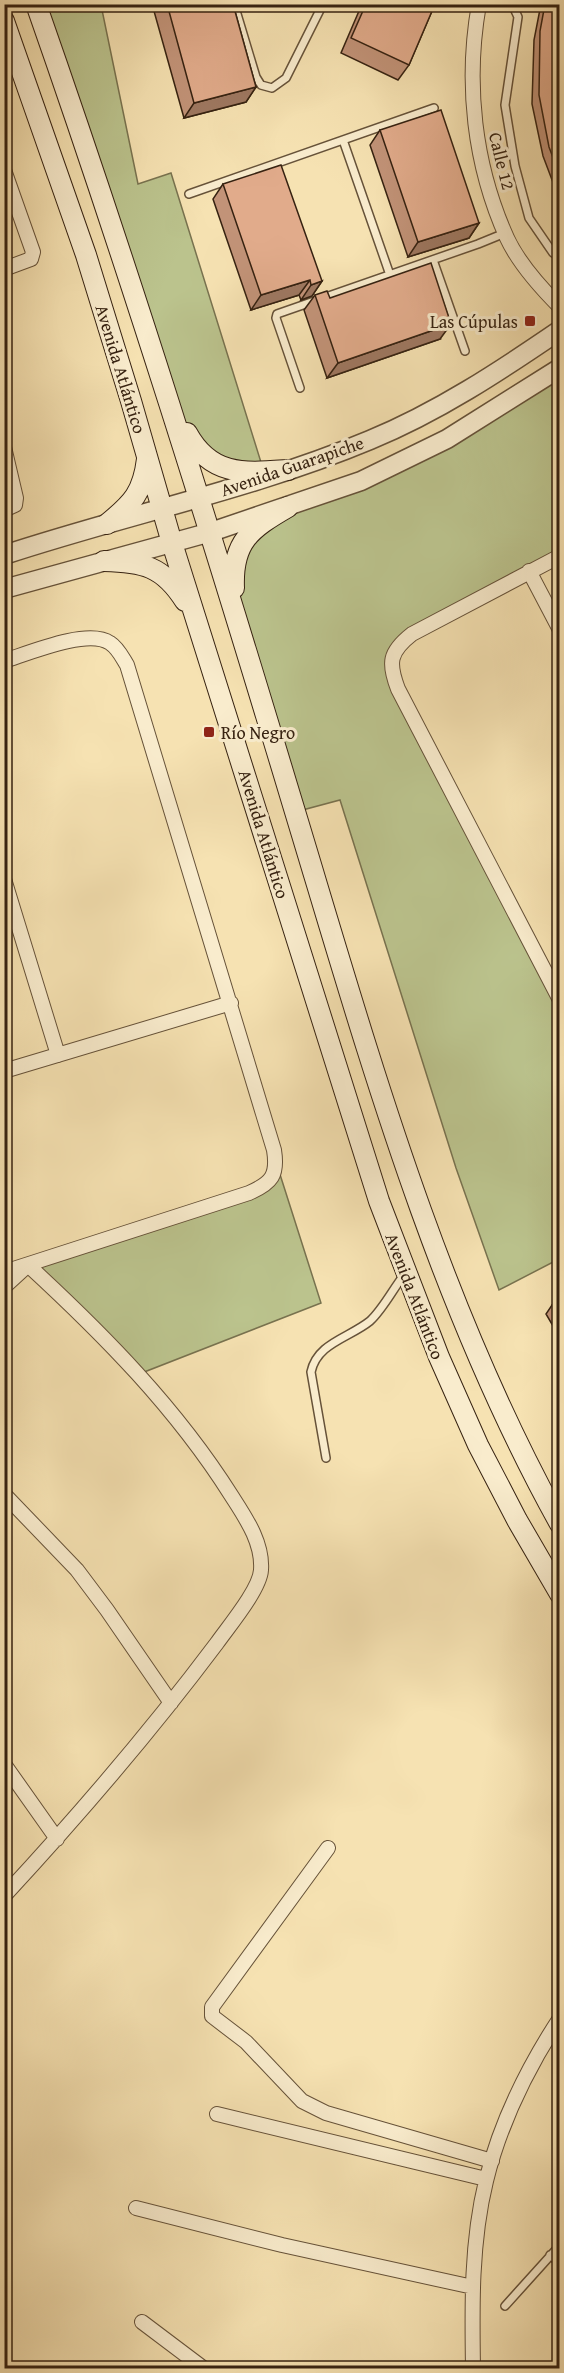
<svg xmlns="http://www.w3.org/2000/svg" width="564" height="2373" font-family="'Gentium Book Plus',serif">
	<style>
		.green { fill: #bbc38d; stroke: #78724f; stroke-width: 1.5 }
		.lines { fill: none; stroke-linecap: round; stroke-linejoin: round }
		.service-casing { stroke: #665239; stroke-width: 10 }
		.minor-casing { stroke: #665239; stroke-width: 16 }
		.tertiary-casing { stroke: #665239; stroke-width: 21 }
		.secondary-casing { stroke: #362211; stroke-width: 22 }
		.service { stroke: #f9eccd; stroke-width: 7 }
		.minor { stroke: #f9eccd; stroke-width: 14 }
		.tertiary { stroke: #f9eccd; stroke-width: 18 }
		.secondary { stroke: #f9eccd; stroke-width: 20 }
		.wall { fill: #c29378; stroke: #362211; stroke-width: 1.5 }
		.shaded-wall { fill: #9e7861; stroke: #362211; stroke-width: 1.5 }
		.building { fill: #e1ab8b; stroke: #362211; stroke-width: 1.5 }
		.poi-dot { fill: #8f2418; stroke: #f9eccd; stroke-width: 2 }
		.labels { text-anchor: middle; dominant-baseline: central; stroke-width: 6; stroke-linejoin: round; paint-order: stroke }
		.street-label { font-size: 18px; fill: #362211; stroke: #f9eccd }
		.poi-label { font-size: 18px; fill: #362211; stroke: #f9eccd; text-anchor: end }
	</style>
	<rect width="100%" height="100%" fill="#f6e2b2"/>
	<filter id="stains"><feTurbulence type="fractalNoise" baseFrequency=".00333" numOctaves="4"/><feColorMatrix values="0 0 0 0 .2 0 0 0 0 .09 0 0 0 0 .02 0 0 0 .5 -.17"/></filter>
	<radialGradient id="worn" r=".72"><stop offset=".6" stop-color="#630" stop-opacity="0"/><stop offset="1" stop-color="#630" stop-opacity=".3"/></radialGradient>
	<path class="green" d="M36,5H101L138,184L171,173L264,472L249,473L189,437Z
		M559,368V556L430,623L391,662L559,1000V1259L499,1290L456,1168L340,800L295,812L236,614L237,551L259,525L361,481Z
		M277,1165L321,1303L139,1374L29,1265L249,1193Z"/>
	<g class="lines">
		<defs>
			<path id="service" d="M234,4L256,77L261,85L272,88L286,78L323,4
				M512,4L518,17L505,105L515,166L529,218L553,253L560,257
				M343,140L390,275
				M189,194L434,108
				M433,260L465,351
				M300,388L276,318L277,314L478,244L505,233
				M326,1458L311,1372C317,1343 349,1338 370,1321C383,1309 393,1289 404,1275
				M550,2255L560,2263
				M505,2306L560,2245"/>
			<path id="minor" d="M479,4C465,83 474,165 507,238C519,264 540,287 560,307
				M4,170L33,252L31,259L4,269
				M4,447L16,498L15,505L4,510
				M560,556L412,634C389,652 388,663 398,689L560,1000
				M529,571L560,630
				M4,661C29,653 88,628 110,643C118,648 122,657 127,665L274,1150C278,1175 272,1183 249,1193L4,1272
				M4,879L58,1055
				M4,1071L231,1003
				M4,1287L28,1265C104,1335 176,1408 231,1495C245,1517 263,1542 261,1570C260,1589 229,1626 217,1643C151,1731 79,1815 4,1896
				M4,1494L77,1570L107,1610L171,1703
				M4,1764L57,1839
				M328,1848L212,2007V2016L246,2042L302,2101L326,2113L492,2161
				M217,2114L486,2179
				M136,2208L282,2245L473,2287
				M142,2322L203,2368
				M473,2368C472,2306 471,2242 486,2181C500,2124 528,2067 560,2018"/>
			<path id="tertiary" d="M4,555C125,515 253,489 370,440C438,412 500,371 560,330
				M4,589L211,532L361,481L447,439L560,368"/>
			<path id="secondary" d="M36,4C129,269 212,536 293,805C367,1049 435,1299 560,1524
				M4,21L86,255L131,401L172,543L379,1201L439,1357L478,1445L517,1520L560,1594
				M187,433C211,477 245,473 288,470
				M107,524C133,503 143,492 147,459
				M104,561C143,562 163,566 185,601
				M234,588C232,542 250,529 288,507"/>
		</defs>
		<use href="#service" class="service-casing"/>
		<use href="#minor" class="minor-casing"/>
		<use href="#tertiary" class="tertiary-casing"/>
		<use href="#secondary" class="secondary-casing"/>
		<use href="#service" class="service"/>
		<use href="#minor" class="minor"/>
		<use href="#tertiary" class="tertiary"/>
		<use href="#secondary" class="secondary"/>
	</g>
	<path class="wall" d="M152,4H233L256,87L246,102L184,118Z
		M362,4H435L409,65L398,80L341,53Z
		M541,4H560V201L543,156L532,104L534,40Z
		M380,130L479,223L469,238L408,257L370,145Z
		M223,184L322,281L312,296L301,300L299,295L251,310L213,199Z
		M315,295L330,298L440,339L327,378L304,310Z
		M560,1301V1338L546,1314L552,1305Z"/>
	<path class="shaded-wall" d="M256,87L246,102L184,118L194,103Z
		M479,223L469,238L408,257L418,242Z
		M310,280L299,295L251,310L261,295Z
		M322,281L312,296L301,300L311,285Z
		M451,324L440,339L327,378L338,363Z"/>
	<path class="building" d="M167,4H233L256,87L194,103Z
		M366,4H435L409,65L351,38Z
		M545,4H560V176L549,147L539,95L540,31Z
		M441,110L479,223L418,242L380,130Z
		M281,165L322,281L311,285L310,280L261,295L223,184Z
		M431,263L451,324L338,363L315,295L327,291L330,298Z
		M560,1301V1318L552,1305Z"/>
	<g class="poi-dot">
		<rect x="524" y="315" width="12" height="12" rx="3"/>
		<rect x="203" y="726" width="12" height="12" rx="3"/>
	</g>
	<g class="labels">
		<g class="street-label">
			<text transform="translate(502 161) rotate(76)">Calle 12</text>
			<text transform="translate(121 369) rotate(73)">Avenida Atlántico</text>
			<text transform="translate(292 466) rotate(-19)">Avenida Guarapiche</text>
			<text transform="translate(264 834) rotate(73)">Avenida Atlántico</text>
			<text transform="translate(415 1296) rotate(69)">Avenida Atlántico</text>
		</g>
		<g class="poi-label">
			<text x="518" y="321">Las Cúpulas</text>
			<text x="221" y="732" text-anchor="start">Río Negro</text>
		</g>
	</g>
	<rect width="564" height="2373" fill="none" stroke="#f6e2b2" stroke-width="24"/>
	<rect x="6" y="6" width="552" height="2361" fill="none" stroke="#362211" stroke-width="3"/>
	<rect x="12" y="12" width="540" height="2349" fill="none" stroke="#362211" stroke-width="1.5"/>
	<rect width="100%" height="100%" filter="url(#stains)"/>
	<rect width="100%" height="100%" fill="url(#worn)"/>
</svg>
